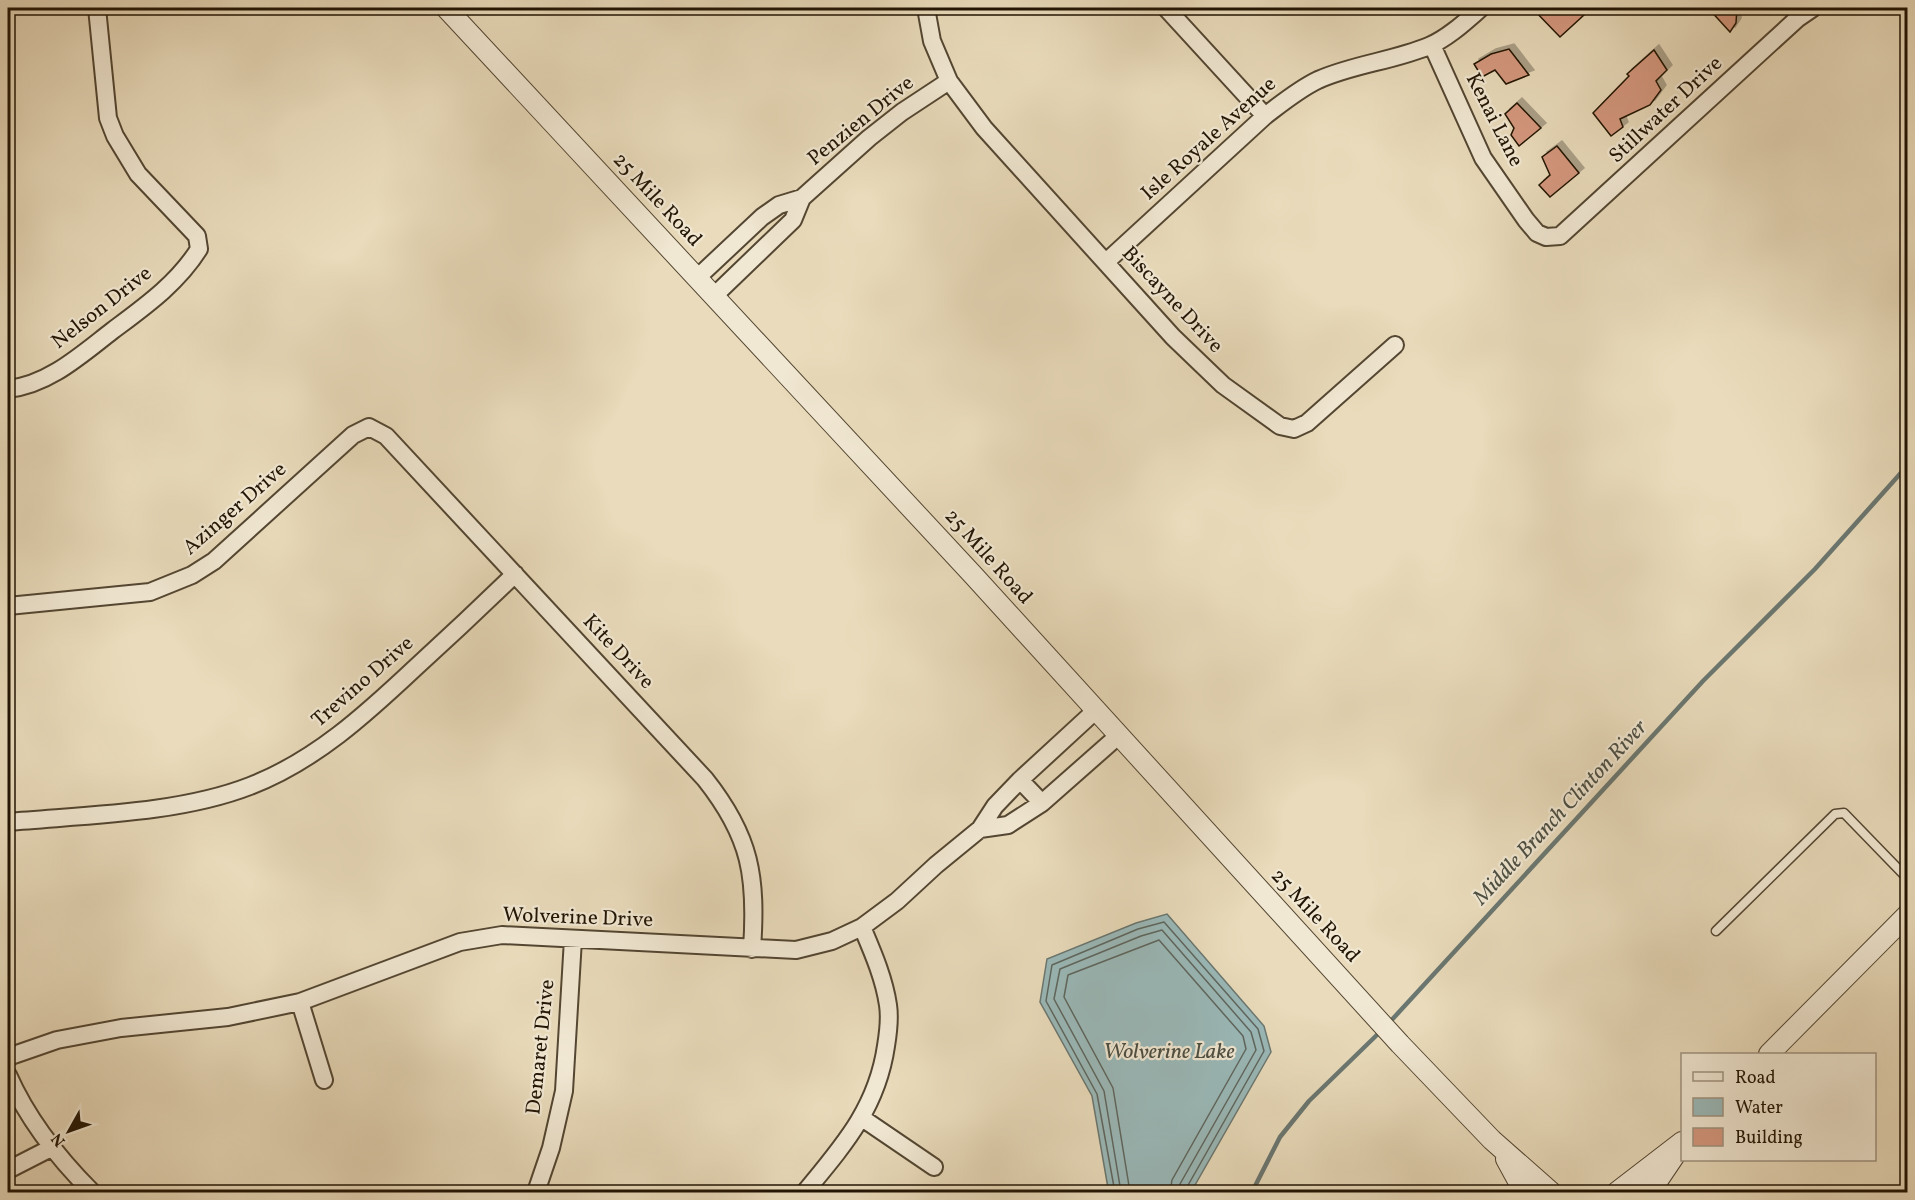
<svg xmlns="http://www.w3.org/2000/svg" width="1915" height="1200" font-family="Vollkorn,serif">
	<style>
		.water { fill: #9ab9b9; stroke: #6a7771; stroke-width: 1.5 }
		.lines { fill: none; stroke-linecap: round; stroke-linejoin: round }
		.shore { stroke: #5e665e; stroke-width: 1.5 }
		.stream { stroke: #6a7771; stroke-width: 4.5 }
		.building { fill: #d5987f; stroke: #211404; stroke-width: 1.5; filter: url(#shadow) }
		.service-casing { stroke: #534632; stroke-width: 11 }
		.minor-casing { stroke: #534632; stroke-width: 20 }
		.tertiary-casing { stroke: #534632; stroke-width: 22 }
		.service { stroke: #f1e8d3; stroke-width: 8 }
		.minor { stroke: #f1e8d3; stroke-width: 16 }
		.tertiary { stroke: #f1e8d3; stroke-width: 20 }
		.labels { text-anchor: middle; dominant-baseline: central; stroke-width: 4.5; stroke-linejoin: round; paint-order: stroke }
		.street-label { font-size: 21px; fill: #211404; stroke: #f1e8d3 }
		.water-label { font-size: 22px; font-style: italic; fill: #4b4e43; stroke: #f1e8d3 }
	</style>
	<defs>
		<filter id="shadow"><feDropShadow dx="5" dy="-5" stdDeviation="0" flood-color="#0004"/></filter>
	</defs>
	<rect width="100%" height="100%" fill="#e9dbbb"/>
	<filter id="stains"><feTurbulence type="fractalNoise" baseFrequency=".00333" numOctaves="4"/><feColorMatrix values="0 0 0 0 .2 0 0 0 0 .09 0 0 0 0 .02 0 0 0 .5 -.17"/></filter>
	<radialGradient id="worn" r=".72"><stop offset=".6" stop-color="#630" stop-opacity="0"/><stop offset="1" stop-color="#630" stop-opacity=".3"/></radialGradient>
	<path class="water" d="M1167,914L1264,1026L1271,1052L1191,1192H1106L1108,1188L1092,1096L1040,1002L1047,959L1136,923Z"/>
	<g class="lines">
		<path class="shore" d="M1113,1192L1114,1187L1097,1094L1046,1001L1052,965L1138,929L1164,922L1258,1029L1264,1051L1187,1187L1186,1192
			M1121,1192L1104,1091L1054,999L1060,969L1141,936L1162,930L1251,1032L1256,1050L1180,1184L1179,1192
			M1130,1192L1113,1088L1064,997L1068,975L1159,940L1243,1036L1246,1049L1172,1180L1170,1192"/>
		<path class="stream" d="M1388,1024L1703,681L1815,569L1908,465
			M1252,1192L1280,1137L1309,1101L1382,1030"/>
	</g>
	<path class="building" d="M1532,8H1577L1584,15L1560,37Z
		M1708,8H1737L1736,23L1730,32Z
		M1509,49L1529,75L1506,84L1495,70L1482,77L1474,64L1491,54Z
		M1654,50L1667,70L1656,81L1661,90L1650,105L1620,119L1623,127L1611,136L1593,113L1629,76L1627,74Z
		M1517,103L1541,128L1519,146L1511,135L1514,128L1505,114Z
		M1557,146L1579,173L1550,197L1539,185L1550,175L1542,157Z"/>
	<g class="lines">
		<defs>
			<path id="service" d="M1716,931L1835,814L1844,813L1908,879"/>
			<path id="minor" d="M926,8L932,41L949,81L984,128L1173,337L1223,385L1280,426L1294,429L1307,423L1395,345
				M1166,8L1265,116
				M1432,45L1483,158L1526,220L1537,233L1546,237L1560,236L1797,19L1813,8
				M1106,262L1265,116C1282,103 1299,89 1318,80C1354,64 1393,61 1429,46C1448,38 1466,21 1481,8
				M697,278L762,217L779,205L802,198L869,138L902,112L949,81
				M714,296L793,220L802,198
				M8,389C48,385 81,355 112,331C144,307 177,284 199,249L197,236L138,174L115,136L108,118L97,8
				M8,606L150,592L192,575L214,561L353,435L369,427L386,436L705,779C751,837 757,877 752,949
				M1020,780L1042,803
				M8,822C84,815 178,814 250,786C315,761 366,714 415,668C449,637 482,606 515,574
				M980,829L1008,825L1042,803L1118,736
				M300,1002L324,1080
				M8,1057L57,1040L121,1028L228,1017L300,1002L460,942L502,935L796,950L832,941L862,927L897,901L936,865L980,829L995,806L1020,780L1095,711
				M8,1075C27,1118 59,1159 92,1192
				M862,1118L934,1167
				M8,1170L53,1147
				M536,1192L551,1148L564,1091L573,939
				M805,1192C843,1146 877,1108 886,1046C888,1034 890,1018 888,1005C884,978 873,953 862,927"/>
			<path id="tertiary" d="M446,8L974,576L1400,1044L1492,1140L1551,1192
				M1769,1054L1908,914
				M1506,1159L1524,1192
				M1617,1192L1682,1142
				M1650,1192L1677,1152"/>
		</defs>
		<use href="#service" class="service-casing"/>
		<use href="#minor" class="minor-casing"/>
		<use href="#tertiary" class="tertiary-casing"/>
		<use href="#service" class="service"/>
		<use href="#minor" class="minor"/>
		<use href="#tertiary" class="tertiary"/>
	</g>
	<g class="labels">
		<g class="street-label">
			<text transform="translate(1666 110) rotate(-43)">Stillwater Drive</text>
			<text transform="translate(1494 120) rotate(63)">Kenai Lane</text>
			<text transform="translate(861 121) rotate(-39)">Penzien Drive</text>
			<text transform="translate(1209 139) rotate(-42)">Isle Royale Avenue</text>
			<text transform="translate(657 200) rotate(47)">25 Mile Road</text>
			<text transform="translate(1172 300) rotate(47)">Biscayne Drive</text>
			<text transform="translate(102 308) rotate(-38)">Nelson Drive</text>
			<text transform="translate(235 509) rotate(-41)">Azinger Drive</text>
			<text transform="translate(988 557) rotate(48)">25 Mile Road</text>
			<text transform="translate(618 652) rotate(47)">Kite Drive</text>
			<text transform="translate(363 682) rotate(-41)">Trevino Drive</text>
			<text transform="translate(1315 916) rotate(47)">25 Mile Road</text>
			<text transform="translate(578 918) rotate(2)">Wolverine Drive</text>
			<text transform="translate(541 1047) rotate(-84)">Demaret Drive</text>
		</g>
		<g class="water-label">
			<text transform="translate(1561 813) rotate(-47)">Middle Branch Clinton River</text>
			<text x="1169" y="1052">Wolverine Lake</text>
		</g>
	</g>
	<rect width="1915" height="1200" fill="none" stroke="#e9dbbb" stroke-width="30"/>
	<rect x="9" y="9" width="1897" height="1182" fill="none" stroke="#211404" stroke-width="3"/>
	<rect x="15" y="15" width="1885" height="1170" fill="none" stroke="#211404" stroke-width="1.5"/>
	<rect x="1681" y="1053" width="195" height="108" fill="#f1e8d3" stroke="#9e9380" stroke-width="1.5"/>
	<rect x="1693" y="1072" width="30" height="9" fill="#f1e8d3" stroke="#9e9380" stroke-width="1.5"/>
	<text x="1735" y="1083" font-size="18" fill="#211404">Road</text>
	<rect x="1693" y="1098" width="30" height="18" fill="#9ab9b9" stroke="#9e9380" stroke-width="1.5"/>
	<text x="1735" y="1113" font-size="18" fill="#211404">Water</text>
	<rect x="1693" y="1128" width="30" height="18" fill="#d5987f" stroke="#9e9380" stroke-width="1.5"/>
	<text x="1735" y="1143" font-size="18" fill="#211404">Building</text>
	<g transform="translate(69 1131) rotate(230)" stroke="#f1e8d3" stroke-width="4.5" paint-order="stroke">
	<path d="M0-4.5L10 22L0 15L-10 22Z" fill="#211404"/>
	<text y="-9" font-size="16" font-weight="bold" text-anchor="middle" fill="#211404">N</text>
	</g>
	<rect width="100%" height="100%" filter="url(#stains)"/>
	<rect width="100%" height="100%" fill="url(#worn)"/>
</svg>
